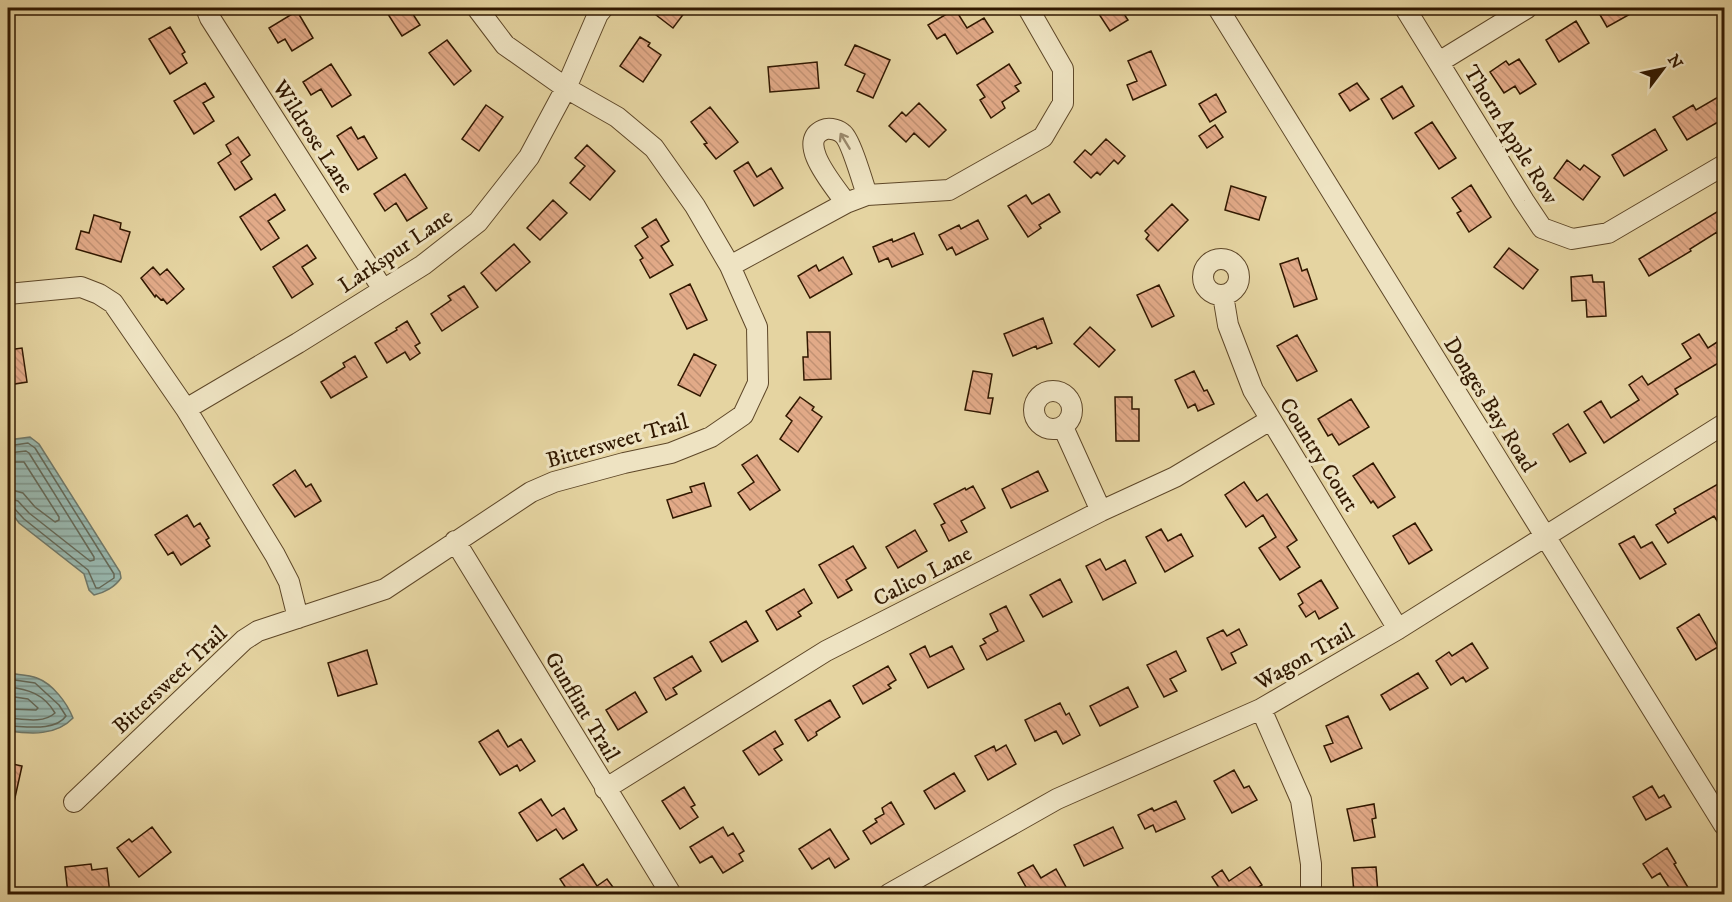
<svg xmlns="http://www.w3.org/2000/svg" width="1732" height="902" viewBox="0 0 1732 902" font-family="'IM FELL DW Pica',serif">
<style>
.water{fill:url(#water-rules);stroke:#6f7768;stroke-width:1.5}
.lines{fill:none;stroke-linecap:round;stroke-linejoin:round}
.shore{stroke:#646857;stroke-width:1.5}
.building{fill:url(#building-back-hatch);stroke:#311800;stroke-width:1.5}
.minor-casing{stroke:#5e4728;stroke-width:22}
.minor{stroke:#eee3c2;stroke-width:20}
.oneway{stroke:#99886b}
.labels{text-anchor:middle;stroke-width:6;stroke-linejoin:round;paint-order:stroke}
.street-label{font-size:22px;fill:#311800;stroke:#eee3c2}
</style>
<defs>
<pattern id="water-rules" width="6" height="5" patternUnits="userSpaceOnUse" patternTransform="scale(1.5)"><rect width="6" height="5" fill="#98b7ae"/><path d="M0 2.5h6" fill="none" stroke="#7d948b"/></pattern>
<pattern id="building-back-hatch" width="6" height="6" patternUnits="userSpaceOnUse" patternTransform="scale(1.5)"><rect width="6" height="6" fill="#e2aa88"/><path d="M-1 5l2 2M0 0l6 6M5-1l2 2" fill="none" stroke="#c29274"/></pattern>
</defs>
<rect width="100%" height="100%" fill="#e5d4a1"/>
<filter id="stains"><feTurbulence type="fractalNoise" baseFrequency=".00333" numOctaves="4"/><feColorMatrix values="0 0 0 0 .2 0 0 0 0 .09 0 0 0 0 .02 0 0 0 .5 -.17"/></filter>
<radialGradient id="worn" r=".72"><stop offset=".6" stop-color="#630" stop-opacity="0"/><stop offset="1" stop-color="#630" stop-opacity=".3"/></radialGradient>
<path class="water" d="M30,437L39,444L120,572L121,578C115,587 104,593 94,595L89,590L84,574L19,523L8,508V440Z
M8,673C17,675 28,674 37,678C53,684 67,703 73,718C56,736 31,734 8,731Z"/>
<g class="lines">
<path class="shore" d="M8,446L28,443L35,448L114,574V578L99,588H96L88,570L24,519L13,507L8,505
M8,453L26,451L29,453L94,557V560L90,561L29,513L18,501L8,498
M8,462H24L59,517V520L55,522L35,507L23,493L8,489
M8,679L35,683L59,705L66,716C55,732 24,726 8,726
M8,687C28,689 44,694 55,713C43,724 23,719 8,718
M8,696L28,699L38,708L36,710L8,709"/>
</g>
<path class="building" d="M384,8H409L420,25L402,36Z
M647,8H688L673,28Z
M1095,8H1120L1128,20L1110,31Z
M1596,8H1641L1607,27Z
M955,9L967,28L984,18L993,32L957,54L945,34L937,39L928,25Z
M297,11L313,38L292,51L285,39L278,43L269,28Z
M1576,21L1589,43L1559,62L1546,40Z
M170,27L185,52L182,54L187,63L170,74L149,39Z
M640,37L650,43L648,46L661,55L643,82L620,66Z
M447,40L471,71L454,85L429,53Z
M855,45L890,60L873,98L857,91L865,74L845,65Z
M1151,51L1166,85L1133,100L1127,85L1137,81L1128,61Z
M1519,59L1536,84L1520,94L1515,86L1504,93L1490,72L1506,61L1509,65Z
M817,62L819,88L770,92L768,67Z
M331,64L351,95L332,107L321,89L311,95L303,82Z
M1009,64L1021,83L1015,86L1019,91L1002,102L1005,108L991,118L980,100L985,97L977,85Z
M205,83L214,97L203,103L214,121L194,134L174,101Z
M1357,83L1369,99L1350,111L1339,94Z
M1402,86L1414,106L1393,119L1381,99Z
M1725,93V118L1687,140L1673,117L1693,105L1696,110Z
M1216,94L1226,112L1210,122L1199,104Z
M919,103L946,130L929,147L914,133L906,142L889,126L902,112L906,116Z
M486,105L503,117L479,151L462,139Z
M710,107L738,142L716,159L704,144L707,143L691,122Z
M1432,122L1456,158L1439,169L1415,133Z
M1215,125L1223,137L1207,148L1199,136Z
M351,127L358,139L364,136L377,158L358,170L337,136Z
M1655,129L1667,150L1624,176L1612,155Z
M238,137L250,155L241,162L252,179L235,190L218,163L231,154L226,145Z
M1106,139L1125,156L1118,164L1114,160L1100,175L1097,172L1091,178L1074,162L1085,150L1091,155Z
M587,145L615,171L590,200L570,183L585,166L575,158Z
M1567,160L1580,170L1584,165L1600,177L1583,200L1554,178Z
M748,162L757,177L771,168L783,188L754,206L734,171Z
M405,174L427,208L407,221L396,203L385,211L374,194Z
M1471,185L1491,217L1469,232L1457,213L1461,211L1452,198Z
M1231,186L1266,197L1259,220L1225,210Z
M275,194L285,210L268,221L279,238L261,250L240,217Z
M1049,194L1060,212L1039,225L1041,228L1028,237L1008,206L1026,195L1032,204Z
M553,200L567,213L540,240L527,228Z
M1172,204L1188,220L1158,251L1146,239L1149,235L1145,231Z
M1725,207V243L1717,232L1690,249L1691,251L1649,276L1639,259Z
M94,215L121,223L120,229L130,232L121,262L76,249L81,231L89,233Z
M656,219L669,241L661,246L673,265L650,278L640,260L643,258L635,246L648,237L642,228Z
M978,220L988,239L956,255L952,247L947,250L939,235L959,225L961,229Z
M914,233L923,254L892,267L888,258L879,262L873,247L892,239L893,242Z
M514,244L530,262L496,291L481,273Z
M307,245L316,258L302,267L313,284L292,298L273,267Z
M1509,248L1538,270L1523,289L1494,267Z
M843,257L852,274L810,298L798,276L816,265L819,271Z
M1298,258L1302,271L1307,269L1317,299L1294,307L1280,264Z
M153,267L160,275L167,269L184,289L167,304L163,299L161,300L156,295L155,297L141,278Z
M1592,275L1593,282H1604L1606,316L1587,317L1586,300L1572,301L1571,277Z
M690,284L707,320L687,329L670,294Z
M1159,285L1174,316L1152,327L1137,295Z
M464,286L478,307L442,331L431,314L451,300L448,296Z
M1043,318L1052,343L1037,349L1036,346L1013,356L1004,334Z
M407,321L420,343L415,346L420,353L410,360L405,352L387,363L375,343L397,330L396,328Z
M1090,327L1115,350L1099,367L1074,344Z
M807,332H830L831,379L804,380L803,357H808Z
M1699,334L1708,348L1725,337V359L1675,389L1678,394L1604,443L1584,412L1601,401L1611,418L1639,400L1629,385L1642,376L1648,385L1691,358L1682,344Z
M1297,335L1317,371L1297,381L1277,346Z
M22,348L27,382L8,385V350Z
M694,354L716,365L700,396L678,385Z
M355,356L367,377L331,398L321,382L345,367L343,363Z
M973,371L992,374L988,398H993L990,414L965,410Z
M1194,371L1204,391L1207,390L1214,404L1198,411L1195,404L1188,408L1175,380Z
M800,397L814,407L812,410L822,417L798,452L780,439L792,421L786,416Z
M1115,397H1132V409H1139V441H1116Z
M1351,399L1369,427L1339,445L1332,434L1328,436L1318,419Z
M1568,424L1586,453L1570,462L1553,434Z
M757,455L780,490L750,510L738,493L754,482L742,465Z
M1373,463L1395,497L1378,508L1373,501L1371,503L1353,476Z
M295,470L306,487L311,484L321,501L295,517L273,485Z
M1038,471L1048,491L1011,508L1002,489Z
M1725,480V533L1714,516L1668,543L1656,525L1676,513L1674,509Z
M1244,482L1257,501L1267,494L1297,540L1287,547L1300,567L1280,580L1259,548L1276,537L1263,515L1246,527L1225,495Z
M704,483L711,506L673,518L667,500L692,492L690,487Z
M973,486L985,508L961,521L967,532L949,541L941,525L945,523L934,504L965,488L966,490Z
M187,515L194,527L200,523L209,538L206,540L210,546L181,565L173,552L168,555L155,535Z
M1415,523L1432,550L1409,564L1393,536Z
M1161,529L1168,541L1181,534L1193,556L1165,572L1146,537Z
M915,530L927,551L898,568L886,547Z
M1634,536L1641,548L1652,542L1666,564L1640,579L1619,544Z
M853,546L866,568L846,580L852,590L838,598L819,565Z
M1100,559L1106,570L1125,560L1136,583L1103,600L1086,566Z
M1060,579L1072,602L1043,617L1030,595Z
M1321,580L1338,608L1319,619L1315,611L1306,617L1299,606L1303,603L1298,594Z
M804,589L812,603L798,612L801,616L777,630L766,611Z
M1006,606L1024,641L987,660L980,646L986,643L983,639L998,631L990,614Z
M1699,614L1718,647L1696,660L1677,628Z
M746,621L758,641L722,662L710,642Z
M1239,629L1247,645L1231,653L1236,663L1222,670L1207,638L1223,630L1227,636Z
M1472,643L1488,668L1466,682L1463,677L1451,685L1436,661L1449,652L1452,656Z
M925,646L930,657L952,646L964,669L928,688L910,654Z
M367,650L377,684L338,696L328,663Z
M1176,651L1186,671L1170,679L1177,691L1164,697L1147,665Z
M692,656L701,671L673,688L677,694L666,700L654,678Z
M888,666L896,680L888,685L891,688L863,704L853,686Z
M1418,673L1428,688L1390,710L1381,695Z
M1128,687L1138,707L1100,726L1090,706Z
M635,692L647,712L618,730L606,710Z
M830,700L840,717L816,732L817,735L808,741L795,720Z
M1060,703L1066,715L1069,713L1080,735L1063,744L1056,731L1035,741L1025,720Z
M1348,716L1362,748L1331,762L1324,746L1333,743L1326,726Z
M498,730L508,747L521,739L535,761L520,771L517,765L500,775L479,742Z
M775,731L783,744L774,749L782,760L759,775L743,751Z
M1006,745L1016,764L988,780L975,756L994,746L996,751Z
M8,763L22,766L12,811L8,810Z
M1234,770L1244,788L1249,786L1257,800L1232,813L1214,781Z
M954,773L965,791L935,809L924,791Z
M1652,786L1659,798L1664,795L1671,807L1646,820L1633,797Z
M684,787L695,805L691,807L698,817L680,829L662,801Z
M541,799L552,816L564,808L577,830L563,839L556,829L537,841L519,813Z
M1176,801L1185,819L1156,832L1153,825L1145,829L1138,815L1152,808L1154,811Z
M891,802L904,824L871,844L863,831L877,822L875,819L884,814L882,808Z
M1374,804L1376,818L1372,819L1375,837L1354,841L1347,809Z
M152,827L171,852L139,877L117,848L129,839L132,842Z
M723,827L728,836L733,833L744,851L739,854L743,861L723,873L712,856L700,863L690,847Z
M1113,827L1123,848L1084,866L1074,845Z
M830,829L849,859L835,868L829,858L812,869L799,849Z
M1667,848L1676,863L1674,864L1692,894H1673L1660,873L1652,878L1643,864Z
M91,864L92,870L107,868L110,894H68L65,867Z
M583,864L597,886L607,879L618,894H570L560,879Z
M1033,865L1041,878L1056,869L1066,887L1052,894H1030L1018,873Z
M1250,867L1262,885L1247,894H1223L1212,877L1222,870L1229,881Z
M1376,867L1378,894H1354L1352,868Z"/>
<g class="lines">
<defs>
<path id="minor" d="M206,8L210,18L382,288
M1218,8L1724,825
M1405,8L1524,201L1542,228L1572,239L1608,233L1724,165
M1439,62L1527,8
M846,203C836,188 792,139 826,129C831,128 839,130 843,134C851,141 863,183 867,195
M1203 277a18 18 0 1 1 36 0a18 18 0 1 1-36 0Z
M730,266L846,203L867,195L949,190L1043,137L1063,103V69L1028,8
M8,294L81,287L99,294L113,303L186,409L275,555L289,582L298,618
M1223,295L1228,325L1253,390L1398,629
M1034 410a19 19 0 1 1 38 0a19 19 0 1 1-38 0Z
M186,409L298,343L423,265L478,222L529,157L566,88L598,14L603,8
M1063,427L1101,511
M455,541L671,894
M1261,709L1301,800L1311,864V894
M605,789L826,651L1101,511L1175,477L1270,420
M74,802L244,640L258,631L385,589L531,492L554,482L624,463L671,453L711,437L743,415L758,383L757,327L730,266L695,206L654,148L617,117L566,88L505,45L477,8
M889,894L1057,799L1261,709L1398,629L1724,424"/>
</defs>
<use href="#minor" class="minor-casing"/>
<use href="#minor" class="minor"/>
</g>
<defs><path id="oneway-shaft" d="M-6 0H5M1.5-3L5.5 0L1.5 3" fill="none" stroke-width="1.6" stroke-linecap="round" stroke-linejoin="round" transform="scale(1.5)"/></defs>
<use class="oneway" href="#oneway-shaft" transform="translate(845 141) rotate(-121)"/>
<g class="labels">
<g class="street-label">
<text transform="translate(1512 134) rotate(58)" y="8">Thorn Apple Row</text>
<text transform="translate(314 136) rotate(57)" y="8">Wildrose Lane</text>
<text transform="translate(395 250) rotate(-34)" y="8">Larkspur Lane</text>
<text transform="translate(1491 404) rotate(58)" y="8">Donges Bay Road</text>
<text transform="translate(617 440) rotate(-16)" y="8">Bittersweet Trail</text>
<text transform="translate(1320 454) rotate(58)" y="8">Country Court</text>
<text transform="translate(922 575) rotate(-27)" y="8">Calico Lane</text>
<text transform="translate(1304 656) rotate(-30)" y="8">Wagon Trail</text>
<text transform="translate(169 679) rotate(-43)" y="8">Bittersweet Trail</text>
<text transform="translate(583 706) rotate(59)" y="8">Gunflint Trail</text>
</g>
</g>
<rect width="1732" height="902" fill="none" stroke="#e5d4a1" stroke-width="30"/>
<rect x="9" y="9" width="1714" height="884" fill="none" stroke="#311800" stroke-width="3"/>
<rect x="15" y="15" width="1702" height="872" fill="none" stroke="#311800" stroke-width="1.5"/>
<g transform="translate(1663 69) rotate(58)" stroke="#eee3c2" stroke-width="4.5" paint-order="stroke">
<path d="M0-4.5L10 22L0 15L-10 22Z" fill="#311800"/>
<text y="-9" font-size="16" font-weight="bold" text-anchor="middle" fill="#311800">N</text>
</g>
<rect width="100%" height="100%" filter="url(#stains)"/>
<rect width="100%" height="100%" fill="url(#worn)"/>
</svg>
